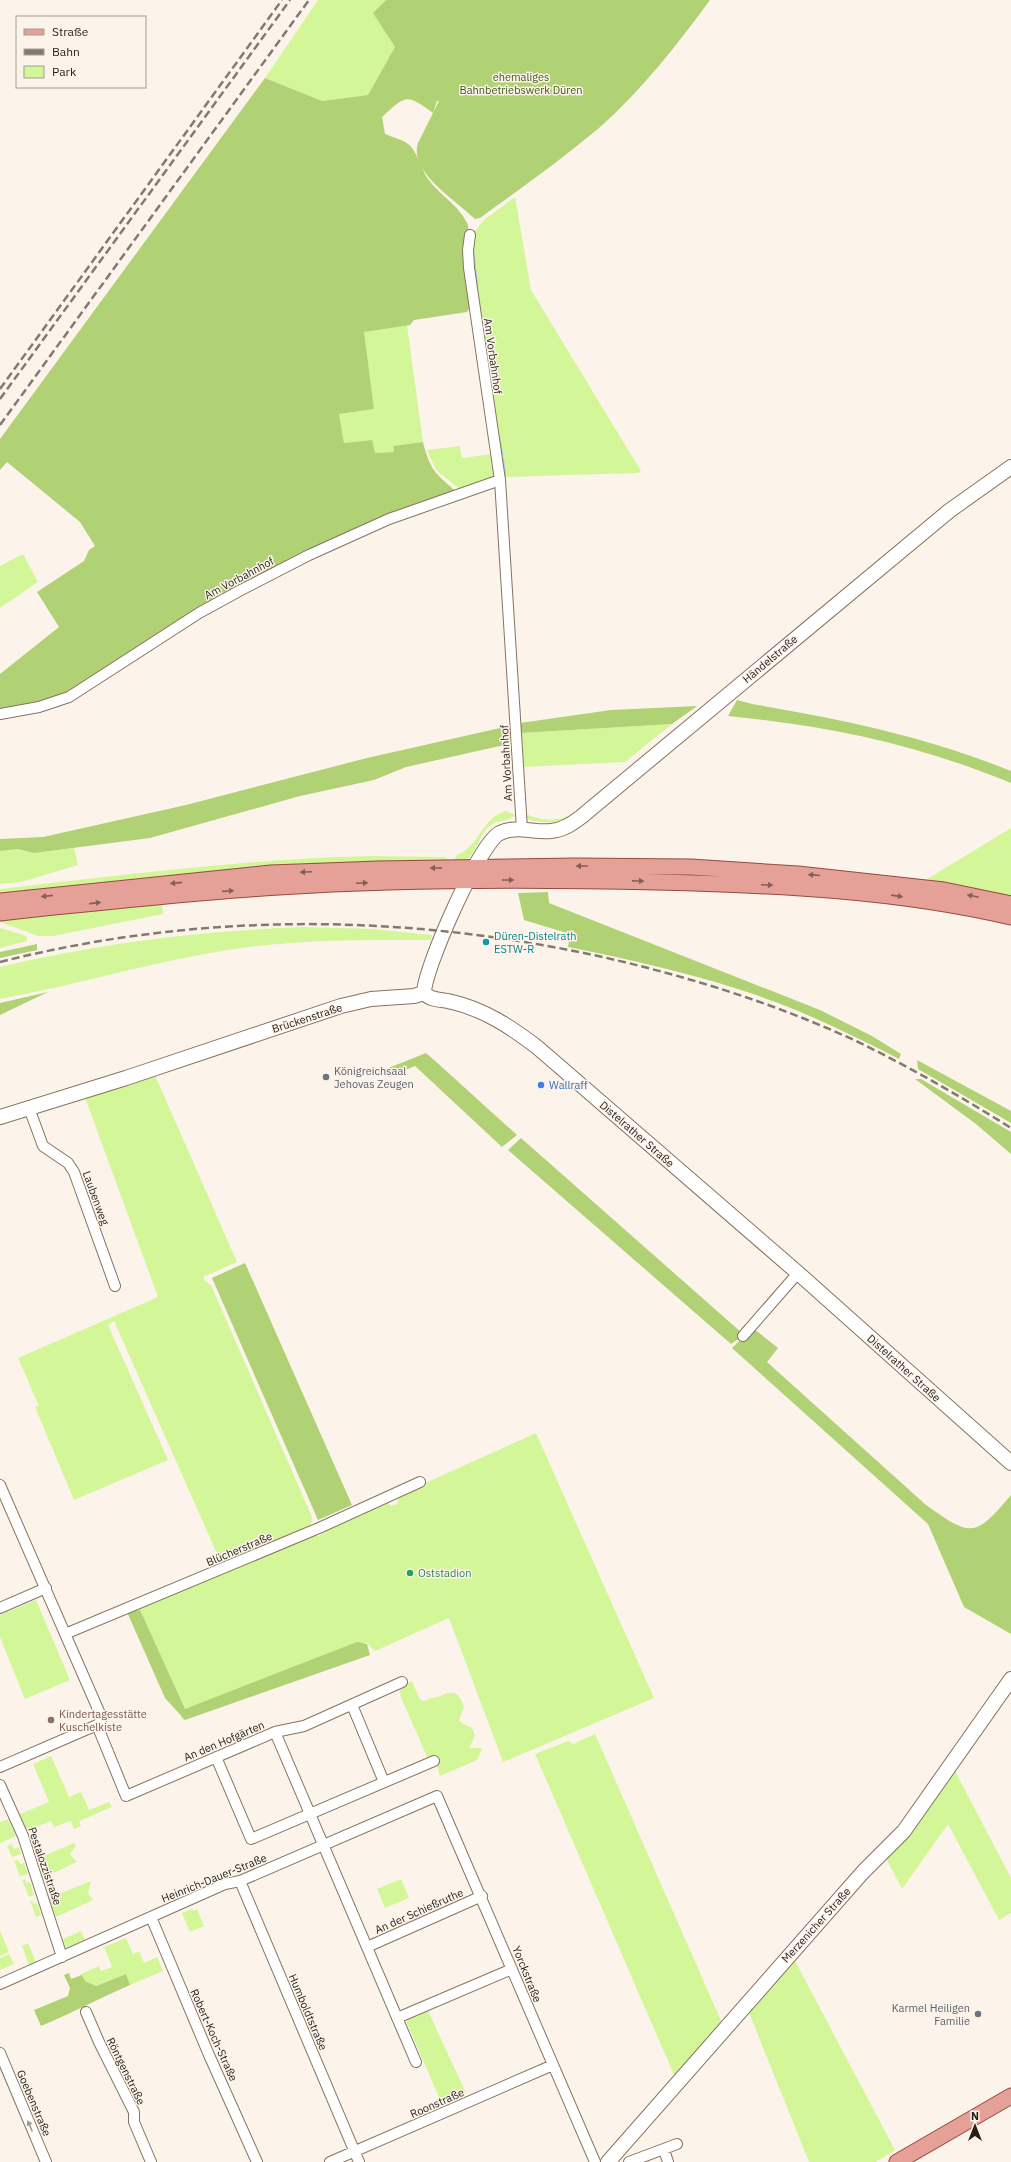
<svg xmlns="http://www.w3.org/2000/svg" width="1011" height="2162" viewBox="0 0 1011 2162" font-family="'IBM Plex Sans',sans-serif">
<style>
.green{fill:#d3f699}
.forest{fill:#b0d174}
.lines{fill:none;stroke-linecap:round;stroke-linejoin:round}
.stream{stroke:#a7cbf9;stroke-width:2.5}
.street-casing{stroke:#857361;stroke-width:12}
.secondary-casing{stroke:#857361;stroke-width:16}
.primary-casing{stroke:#97493e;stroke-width:17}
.street{stroke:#fff;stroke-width:10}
.secondary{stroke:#fff;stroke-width:14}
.primary{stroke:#e5a098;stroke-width:15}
.rail{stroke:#817a71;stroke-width:2.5;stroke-dasharray:8 4;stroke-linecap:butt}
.oneway{fill:#855f57}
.oneway2{fill:#9d9a96}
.culture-dot{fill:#0f9aa8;stroke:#fcf4eb;stroke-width:1.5}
.worship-dot{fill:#6b7280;stroke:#fcf4eb;stroke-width:1.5}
.shop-dot{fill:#3f7fe0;stroke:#fcf4eb;stroke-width:1.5}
.leisure-dot{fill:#2e9e5b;stroke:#fcf4eb;stroke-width:1.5}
.education-dot{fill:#8d6e63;stroke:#fcf4eb;stroke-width:1.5}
.labels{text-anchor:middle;stroke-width:3;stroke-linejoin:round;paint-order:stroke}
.park-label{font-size:11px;fill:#425714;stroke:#fcf4eb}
.street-label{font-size:11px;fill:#251e16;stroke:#fcf4eb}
.culture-label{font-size:11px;fill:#0d838f;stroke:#fcf4eb;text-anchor:start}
.worship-label{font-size:11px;fill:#5b616d;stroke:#fcf4eb;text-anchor:start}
.shop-label{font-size:11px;fill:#366cbe;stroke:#fcf4eb;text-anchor:start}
.leisure-label{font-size:11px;fill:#27864d;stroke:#fcf4eb;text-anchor:start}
.education-label{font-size:11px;fill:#785e54;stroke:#fcf4eb;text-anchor:start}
</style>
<rect width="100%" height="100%" fill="#fcf4eb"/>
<path class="green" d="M318,0H386L374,13L395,47L368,95L322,101L265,78Z
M515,197L531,290L641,471L638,473L505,477L473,272L471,243L475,231L484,220Z
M407,325L423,442L393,446L394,452L374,453L371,440L344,443L339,414L374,409L363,332Z
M460,446L462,458L492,454L494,475L492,478L461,490L436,470L427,450Z
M23,554L38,582L0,608V566Z
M758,661L589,805C572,816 562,824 542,822C534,821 529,821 524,815L526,814C540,821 560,822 574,813Z
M672,724L625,762L523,767L520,733Z
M506,811L515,815C509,821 500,820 492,824C480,832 478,848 469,858L454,861L457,855C479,847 482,817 506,811Z
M1011,828V898L927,879Z
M74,848L78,865L21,882L0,884V851L18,849L34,853Z
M370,856L445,857L448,860L0,895V889C123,875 246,859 370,856Z
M162,904L163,914L53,936H38L0,922V920Z
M303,927L373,929L432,935L431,940C364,940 295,939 228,950C151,962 77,985 0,999V967C99,943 200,931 303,927Z
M0,928L24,935L27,937V941L0,948Z
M154,1073L237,1262L203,1277L205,1281L211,1285L312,1517L311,1527L222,1565L114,1321L108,1325L168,1460L74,1500L35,1407L39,1406L18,1358L158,1297L84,1095Z
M536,1433L654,1698L503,1762L449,1618L375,1651L366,1642L183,1720L135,1610L315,1535L319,1536L326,1532L329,1525L386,1500L391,1506L397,1504L399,1495Z
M36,1600L70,1680L25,1699L0,1637V1615Z
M412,1681L420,1700L424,1701C429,1698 434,1698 440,1696C455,1690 458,1692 464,1707L459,1720L462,1723L472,1728L475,1736L469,1748H481L482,1750L477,1760L440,1776L436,1762L428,1759L400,1695L401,1686Z
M595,1734L722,2023L675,2077L535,1754L568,1741L573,1744Z
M51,1756L69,1797L81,1792L89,1810L109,1802L112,1807L79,1821L81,1826L74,1829L71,1821L54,1827L51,1821L27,1831L20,1814L49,1802L33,1764Z
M954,1769L1011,1878V1913L999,1920L948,1824L902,1889L886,1858Z
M8,1819L16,1836L0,1843V1822Z
M74,1843L76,1846L70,1854L77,1862L49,1875V1877L43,1880L37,1859Z
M12,1844L14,1849L19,1847L21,1854L12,1857L7,1846Z
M18,1860L20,1864L24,1863L28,1874L20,1876L14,1861Z
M25,1879L26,1883L30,1882L34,1895L29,1897L22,1880Z
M401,1879L409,1898L385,1908L377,1889Z
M91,1881L88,1893L93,1900L56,1917L49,1898Z
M30,1901H32L34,1904L37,1903L41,1915L36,1917Z
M192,1909L193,1911L197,1909L204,1926L190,1932L182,1913Z
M0,1931L9,1952L0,1956Z
M81,1931L85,1940L66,1948L63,1939Z
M126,1938L133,1954L139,1951L144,1963L157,1957L163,1971L130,1985L125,1974L96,1986L85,1981L81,1974L99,1966L101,1971L112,1967L104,1947Z
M28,1943L36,1962L29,1965L22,1946Z
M9,1954L14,1964L0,1970V1958Z
M794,1959L895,2150L876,2162H809L748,2010Z
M428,2011L466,2093L442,2104L406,2021Z"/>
<path class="forest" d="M386,0H710C677,45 641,91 599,128C561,160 520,189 480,218L475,219C458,202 408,172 418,143L439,101H437L433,113C406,93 406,95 382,117L385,134C392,137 401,139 408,144C415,148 421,167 426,176C438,195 459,204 468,225L471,306L467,312L414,320L410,325L364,332L374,409L339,414L344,443L372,440L375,453L394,452L393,446L423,442C430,471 436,474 458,493L312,551L67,696L0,712V674L59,627L37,592L84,561L89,550L95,546L80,522L7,462L0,470V439L265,78L322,101L368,95L395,47L373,13Z
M737,700L752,704C844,720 924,736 1011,771V783C916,744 829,726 728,716Z
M697,706L672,724L520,733V723L611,710Z
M513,725V743L406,767L374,780L300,796L150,838L34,853L18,849L0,851V839L43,837L186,805L367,758Z
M548,892L549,903L820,1010L872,1036L901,1054L899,1059C860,1039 820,1019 778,1003C712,978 638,961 568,947L570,934L524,920L518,893Z
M37,944V950L0,958V952Z
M48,992L0,1015V1003Z
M426,1053L433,1059L517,1135L502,1147L415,1066L389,1077L386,1069Z
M917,1060L1011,1111V1123L918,1069Z
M915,1079H921L1011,1132V1154L976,1124Z
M521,1138L742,1333L740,1338L731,1344L508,1150Z
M245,1263L352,1505L318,1520L212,1278Z
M753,1328L778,1348L767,1362L926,1505C971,1537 975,1538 1011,1495V1634L964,1607L928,1524L732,1348Z
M140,1610L185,1709L357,1642L367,1644L370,1655L185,1720L165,1698L127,1612Z
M69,1973L71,1979L82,1975L85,1981L96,1986L126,1974L130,1985C100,1998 72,2013 41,2026L34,2010L68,1996L70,1988L64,1975Z"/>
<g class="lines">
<path class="stream" d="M473,252L477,286
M485,341L486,351
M498,433L502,454
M503,460L505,476"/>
<defs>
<path id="street" d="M470,235L468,250L469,268L500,480L522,829
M0,714L39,707L69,697L199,613L241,590L309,555L389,519L500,480
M29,1108L43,1146L68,1163L74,1172L115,1286
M743,1336L798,1273
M0,1485L101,1716V1721L97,1725L0,1767
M0,1608L46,1588
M65,1634L319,1528L420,1482
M352,1705L384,1782
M97,1725L126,1796L275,1732L304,1726L402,1682
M275,1732L416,2062
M216,1757L251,1839L434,1761
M0,1785L23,1836L62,1957
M240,1881L359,2162
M151,1917L209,2055L257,2162
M367,1947L482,1896
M0,1984L225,1884L240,1881L437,1796L595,2162
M86,2012L99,2042L134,2112V2122L151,2162
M397,2018L512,1969
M0,2053L46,2162
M664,2150L668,2162
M330,2162L553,2065
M629,2162L677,2144"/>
<path id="secondary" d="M424,993C424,969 480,842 500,833C516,825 534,833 551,831C563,830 572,824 581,817L949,511L1011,467
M424,993C431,1001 442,999 452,1002C484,1009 512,1028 537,1047L798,1273L1011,1463
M0,1117L126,1078L341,1006L371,999L414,996L424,993
M608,2162L863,1872L904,1831L1011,1679"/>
<path id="primary" d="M0,901L271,873L378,869L574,866L691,867L798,874L944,890L1011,904
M0,913C93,903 186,893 279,887C405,879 531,879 657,882C776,885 895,890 1011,917
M897,2162L1011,2096"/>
</defs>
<use href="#street" class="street-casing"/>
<use href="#secondary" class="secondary-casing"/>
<use href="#primary" class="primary-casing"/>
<use href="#street" class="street"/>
<use href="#secondary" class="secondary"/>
<use href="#primary" class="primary"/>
<path class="rail" d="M0,389L282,0
M0,399L290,0
M0,425L309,0
M0,962C205,910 419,913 624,962C702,981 780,1006 854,1040C908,1066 960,1096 1011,1128"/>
</g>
<defs><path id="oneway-solid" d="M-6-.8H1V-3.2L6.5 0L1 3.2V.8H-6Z"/></defs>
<g class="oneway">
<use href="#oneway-solid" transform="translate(582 866) rotate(-180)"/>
<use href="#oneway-solid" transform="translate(436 868) rotate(179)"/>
<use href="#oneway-solid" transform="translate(306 872) rotate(178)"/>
<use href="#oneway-solid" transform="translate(814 875) rotate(-175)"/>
<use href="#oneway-solid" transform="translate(508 880)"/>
<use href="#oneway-solid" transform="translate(638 881) rotate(1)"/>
<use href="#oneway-solid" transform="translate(176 883) rotate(174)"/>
<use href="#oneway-solid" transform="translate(362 883) rotate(-2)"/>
<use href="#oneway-solid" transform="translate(767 885) rotate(3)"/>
<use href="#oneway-solid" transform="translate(228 891) rotate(-4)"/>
<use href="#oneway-solid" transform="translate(47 896) rotate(174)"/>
<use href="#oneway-solid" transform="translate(897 896) rotate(8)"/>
<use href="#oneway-solid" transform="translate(973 896) rotate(-168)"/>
<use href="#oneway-solid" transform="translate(95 903) rotate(-6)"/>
</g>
<use class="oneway2" href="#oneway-solid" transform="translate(30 2126) rotate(-113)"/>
<circle class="culture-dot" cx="486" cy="942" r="4"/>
<g class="worship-dot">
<circle cx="326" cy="1077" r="4"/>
<circle cx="978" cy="2014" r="4"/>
</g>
<circle class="shop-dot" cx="541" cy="1085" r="4"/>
<circle class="leisure-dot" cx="410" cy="1573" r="4"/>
<circle class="education-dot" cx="51" cy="1720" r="4"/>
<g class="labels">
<g class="park-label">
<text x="521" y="81">ehemaliges<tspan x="521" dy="13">Bahnbetriebswerk Düren</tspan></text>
</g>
<g class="street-label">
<text transform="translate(493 356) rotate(82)" y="4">Am Vorbahnhof</text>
<text transform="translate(239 578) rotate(-28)" y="4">Am Vorbahnhof</text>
<text transform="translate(770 659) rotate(-40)" y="4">Händelstraße</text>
<text transform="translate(506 763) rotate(-93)" y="4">Am Vorbahnhof</text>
<text transform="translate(307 1018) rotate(-18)" y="4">Brückenstraße</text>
<text transform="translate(637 1134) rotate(41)" y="4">Distelrather Straße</text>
<text transform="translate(96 1198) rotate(70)" y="4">Laubenweg</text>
<text transform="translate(904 1368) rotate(42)" y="4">Distelrather Straße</text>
<text transform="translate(239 1549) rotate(-23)" y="4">Blücherstraße</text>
<text transform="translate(224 1741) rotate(-23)" y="4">An den Hofgärten</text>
<text transform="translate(45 1866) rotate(71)" y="4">Pestalozzistraße</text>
<text transform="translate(214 1878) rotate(-22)" y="4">Heinrich-Dauer-Straße</text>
<text transform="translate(419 1911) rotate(-24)" y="4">An der Schießruthe</text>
<text transform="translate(816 1925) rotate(-48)" y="4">Merzenicher Straße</text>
<text transform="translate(527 1974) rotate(68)" y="4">Yorckstraße</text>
<text transform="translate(308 2012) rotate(67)" y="4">Humboldtstraße</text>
<text transform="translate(214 2035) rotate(66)" y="4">Robert-Koch-Straße</text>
<text transform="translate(126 2071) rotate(64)" y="4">Röntgenstraße</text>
<text transform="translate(34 2103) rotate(67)" y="4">Goebenstraße</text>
<text transform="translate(437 2103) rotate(-24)" y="4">Roonstraße</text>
</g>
<g class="culture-label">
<text x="494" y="940">Düren-Distelrath<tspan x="494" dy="13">ESTW-R</tspan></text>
</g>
<g class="worship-label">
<text x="334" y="1075">Königreichsaal<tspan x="334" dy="13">Jehovas Zeugen</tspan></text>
<text x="970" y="2012" text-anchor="end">Karmel Heiligen<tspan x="970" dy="13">Familie</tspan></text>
</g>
<g class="shop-label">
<text x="549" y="1089">Wallraff</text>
</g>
<g class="leisure-label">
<text x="418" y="1577">Oststadion</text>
</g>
<g class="education-label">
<text x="59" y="1718">Kindertagesstätte<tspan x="59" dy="13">Kuschelkiste</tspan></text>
</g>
</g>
<rect x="16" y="16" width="130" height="72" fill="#fcf4eb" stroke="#a69e96"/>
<rect x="24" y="29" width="20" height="6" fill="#e5a098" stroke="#a69e96"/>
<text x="52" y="36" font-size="12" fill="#251e16">Straße</text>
<rect x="24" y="49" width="20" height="6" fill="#817a71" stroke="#a69e96"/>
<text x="52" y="56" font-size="12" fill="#251e16">Bahn</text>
<rect x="24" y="66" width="20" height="12" fill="#d3f699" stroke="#a69e96"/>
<text x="52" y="76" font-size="12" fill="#251e16">Park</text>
<g transform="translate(975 2126)" stroke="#fcf4eb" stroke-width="3" paint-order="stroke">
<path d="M0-3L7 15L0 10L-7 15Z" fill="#251e16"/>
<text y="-6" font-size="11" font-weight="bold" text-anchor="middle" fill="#251e16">N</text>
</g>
</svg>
